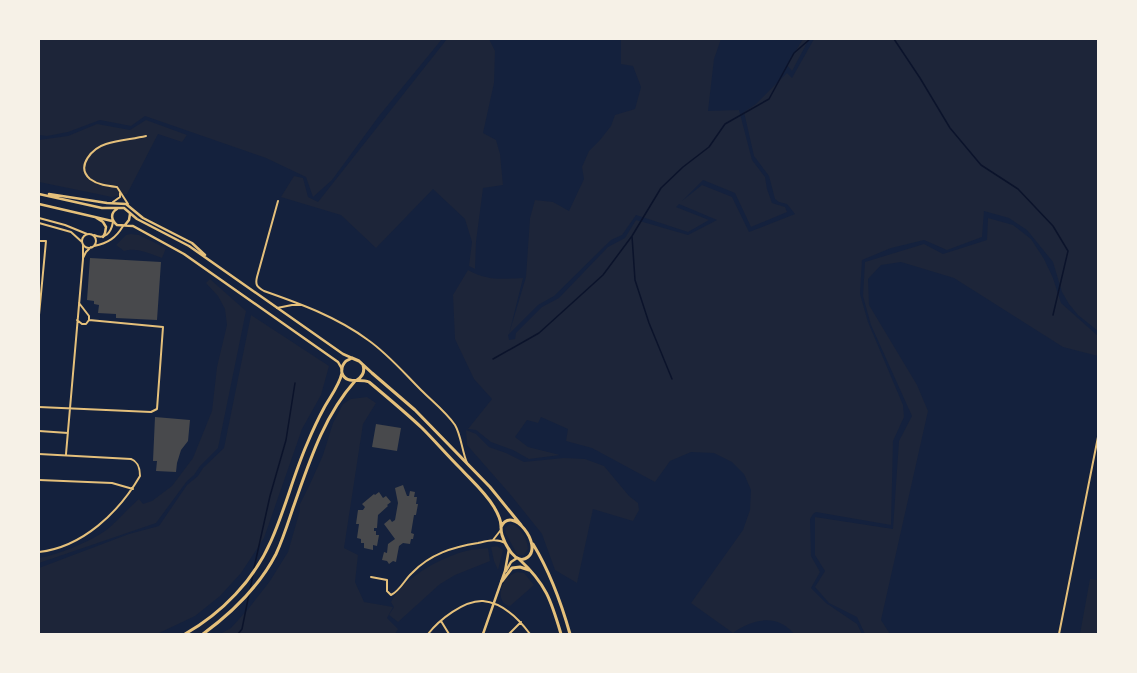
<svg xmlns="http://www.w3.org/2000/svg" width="1137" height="673" viewBox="0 0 1137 673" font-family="Montserrat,sans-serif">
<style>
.green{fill:#1d2539;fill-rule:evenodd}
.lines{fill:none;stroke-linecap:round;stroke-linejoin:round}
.stream{stroke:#0b132b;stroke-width:1.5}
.building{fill:#48494c}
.minor{stroke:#e5c07b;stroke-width:2}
.tertiary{stroke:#e5c07b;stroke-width:2.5}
.secondary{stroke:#e5c07b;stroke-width:3}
</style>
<rect width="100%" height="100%" fill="#14213d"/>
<path class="green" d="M39,39H442L379,116L332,180L313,197L306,177L266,158L145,116L131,126L100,120L68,132L47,136L39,135Z
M447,39H489L495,51L494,83L483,133L496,140L500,154L503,185L483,188L476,242L475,269L469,266L472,242L465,219L433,189L376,248L341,215L281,197L294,176L303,178L308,197L318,202Z
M621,39H721L714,59L708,111L739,110L752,160L765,177L767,189L772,203L785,207L787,212L751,227L735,193L703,180L682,201L702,185L732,197L749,232L795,214L787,204L779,202L775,199L769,176L754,156L744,112L756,104L787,73L792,78L814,39H1098V331L1078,315L1069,304L1062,292L1053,262L1027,230L1009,218L984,211L982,237L947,250L924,240L891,248L862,260L860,294L868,322L903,405L904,417L893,441L891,525L816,512L813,514L810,519L811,556L820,572L811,588L826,603L857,624L862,634H794C777,613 752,619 733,633L691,603L743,530L750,510L751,490L744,474L732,462L714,453L691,452L670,461L655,482L592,448L566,441L568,429L541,417L538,423L527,420L515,437L528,447L560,455L529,459L513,450L491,442L476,430L468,429L492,399L474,379L455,339L453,295L468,270C488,281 501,279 523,278L509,334L526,277L530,218L535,200L553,202L569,211L584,179L582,167L589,151L600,140L611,126L615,115L635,109L641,87L633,66L621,64ZM679,204L717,220L688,235L636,220L625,238L608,247L559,298L542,307L516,333L515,339L509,340L508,335L538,305L554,296L611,240L622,235L636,215L688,232L709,220L676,207Z
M803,39H809L792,71L787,65Z
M146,120L187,135L182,142L158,134L127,194L112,197L39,182V140L68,136L97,124L130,130Z
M988,218L1013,225L1031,239L1044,259L1053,278L1061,303L1098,336V356L1063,347L954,278L901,262L881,265L868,279L869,305L917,385L928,411L881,620L890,634H865L857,617L829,603L815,587L825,571L815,555V517L893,529L899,441L912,416L871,325L863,296L865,262L924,244L943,254L987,240Z
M131,234L139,235L166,248L162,258C150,254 137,247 124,251L116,245L126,235Z
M210,279L246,311L218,448L200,466L194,475L187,481L156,523L39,563V558C58,555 89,542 105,531C116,523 128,508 139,499L143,504L152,501L172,486L193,458L212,411L217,367L227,325L225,309L218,296L206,283Z
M251,315L329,366L321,395L302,429L264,538L241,573L220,596L195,616L157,634H39V568L129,534L159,526L187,485L198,476L203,468L224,448Z
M367,397L376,403L363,424L344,548L358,555L355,582L364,602L393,607L387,618L398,629L395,634H220L231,628L249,608L270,581L288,552L300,510V504L310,484L323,455L333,423L343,404L351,399Z
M466,430L476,434L489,447L506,453L524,462L564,458L585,459L604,466L629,496L638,503L639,510L633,521L593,509L577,583L555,570L542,534L510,494L467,445Z
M510,524C519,524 528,540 528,549L524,555H520L517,554L506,534L505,528Z
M497,546L503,550L498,570L494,561L491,547Z
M488,548L490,561L455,575L440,584L398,622L389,615L394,607L391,602C403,578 441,557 466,551C473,549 481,549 488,548Z
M517,572L524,573L534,585L510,606C496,603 500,585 508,577C511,575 514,573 517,572Z
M1090,579L1098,580V632L1093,634H1080Z"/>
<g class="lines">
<path class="stream" d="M894,39L920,78L950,128L981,165L1018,189L1053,226L1068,251L1053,315
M632,236L635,280L649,323L672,379
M493,359L539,333L603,275L632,236L661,188L683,167L709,147L725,124L769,99L794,53L810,39
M254,568L270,496L286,440L295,383
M250,590L253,574
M238,634L242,629L249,594"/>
</g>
<path class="building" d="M90,258L161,262L157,320L116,318V314L98,313L99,305L94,304V301L87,300Z
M155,417L190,420L188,441L181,450L177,463L176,472L156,471L157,461H153Z
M376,424L401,428L397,451L372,447Z
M403,485L407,496H409L410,491L415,492L414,497H417L416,504H418L416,515H414L411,533L414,534L413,539H411L410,544L403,543L399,546L396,562L393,561L389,564L387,561L382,560L384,552L387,553L388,544L395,539L384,524L390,519L392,522L395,520L398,503L395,488Z
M379,492L383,498L386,496L391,502L387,505L388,506L378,515L377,528H374V531H376V535H379L377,546L373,545V550L364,548V543H361V539L357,538L359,524H356L358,510H363L365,507L362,504L374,494L375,495Z"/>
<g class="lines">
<path class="minor" d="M278,201L257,277C255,285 257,287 264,291C301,304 337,317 368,340C388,354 404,373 421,390C432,401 446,412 455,425C461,435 462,451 467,463
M113,202L120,197V193
M128,204L117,187C108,186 98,185 90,179C75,166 93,148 106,144C119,140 133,139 146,136
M39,218L65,225L87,234
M39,223L71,232L82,242
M82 241a7 7 0 1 1 14 0a7 7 0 1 1-14 0Z
M94,235C105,240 111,233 113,222
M39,241H46L39,315
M94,246C108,243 116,238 123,226
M83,258L86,252L91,247
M277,308L292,305H301
M77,320L82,324H86L89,320V316L79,303
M39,407L151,412L157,409L163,327L89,320
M39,431L68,433
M39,454L131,459C139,462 140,469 140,476C119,512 83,547 39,552
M66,454L83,259V245
M39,480L112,483L133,489
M493,540L500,531
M371,577L387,580V591L391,595C400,591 405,579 412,573C430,554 453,547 478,543C487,541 497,538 505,543
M441,621L449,634
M428,634C439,620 464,600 483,601C503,603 519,619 530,634
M509,634L521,622
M1059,634L1098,437"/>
<path class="tertiary" d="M39,194L102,208H124L137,219L189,246L343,354L352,358
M49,194L107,203L126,204L143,218L192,243L205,255
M39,204L112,221
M117,209C110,213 111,220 117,225L133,226L184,254L338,362L342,369
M95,217L103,222L106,227L105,233L103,237
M125,225L129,220L130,214
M506,571L511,562L517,558
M483,634L505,571L509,549"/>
<path class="secondary" d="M357,380C363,376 365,371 363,365
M501,527C512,504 543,545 528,557C516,567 505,544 502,535C501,532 501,530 501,526C501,520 497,512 494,507C485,492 471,480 460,468C447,455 435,441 422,428C405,412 387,397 369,382C360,378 346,385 342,373C341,368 343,364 346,361L352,358L359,361L372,373L415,410L490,487L521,525
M533,544C550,572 561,602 570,634
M519,559C546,584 551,600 561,634
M502,581L512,568L520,567L529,570
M185,634C222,613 254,580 271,541C285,510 293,476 307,444C312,432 318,419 324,408C330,397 339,386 342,373
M203,634C233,612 259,587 276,554C283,539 288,523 293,508C309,463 323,417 355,381"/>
</g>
<rect width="1137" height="673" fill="none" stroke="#f6f1e7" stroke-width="80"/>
</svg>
